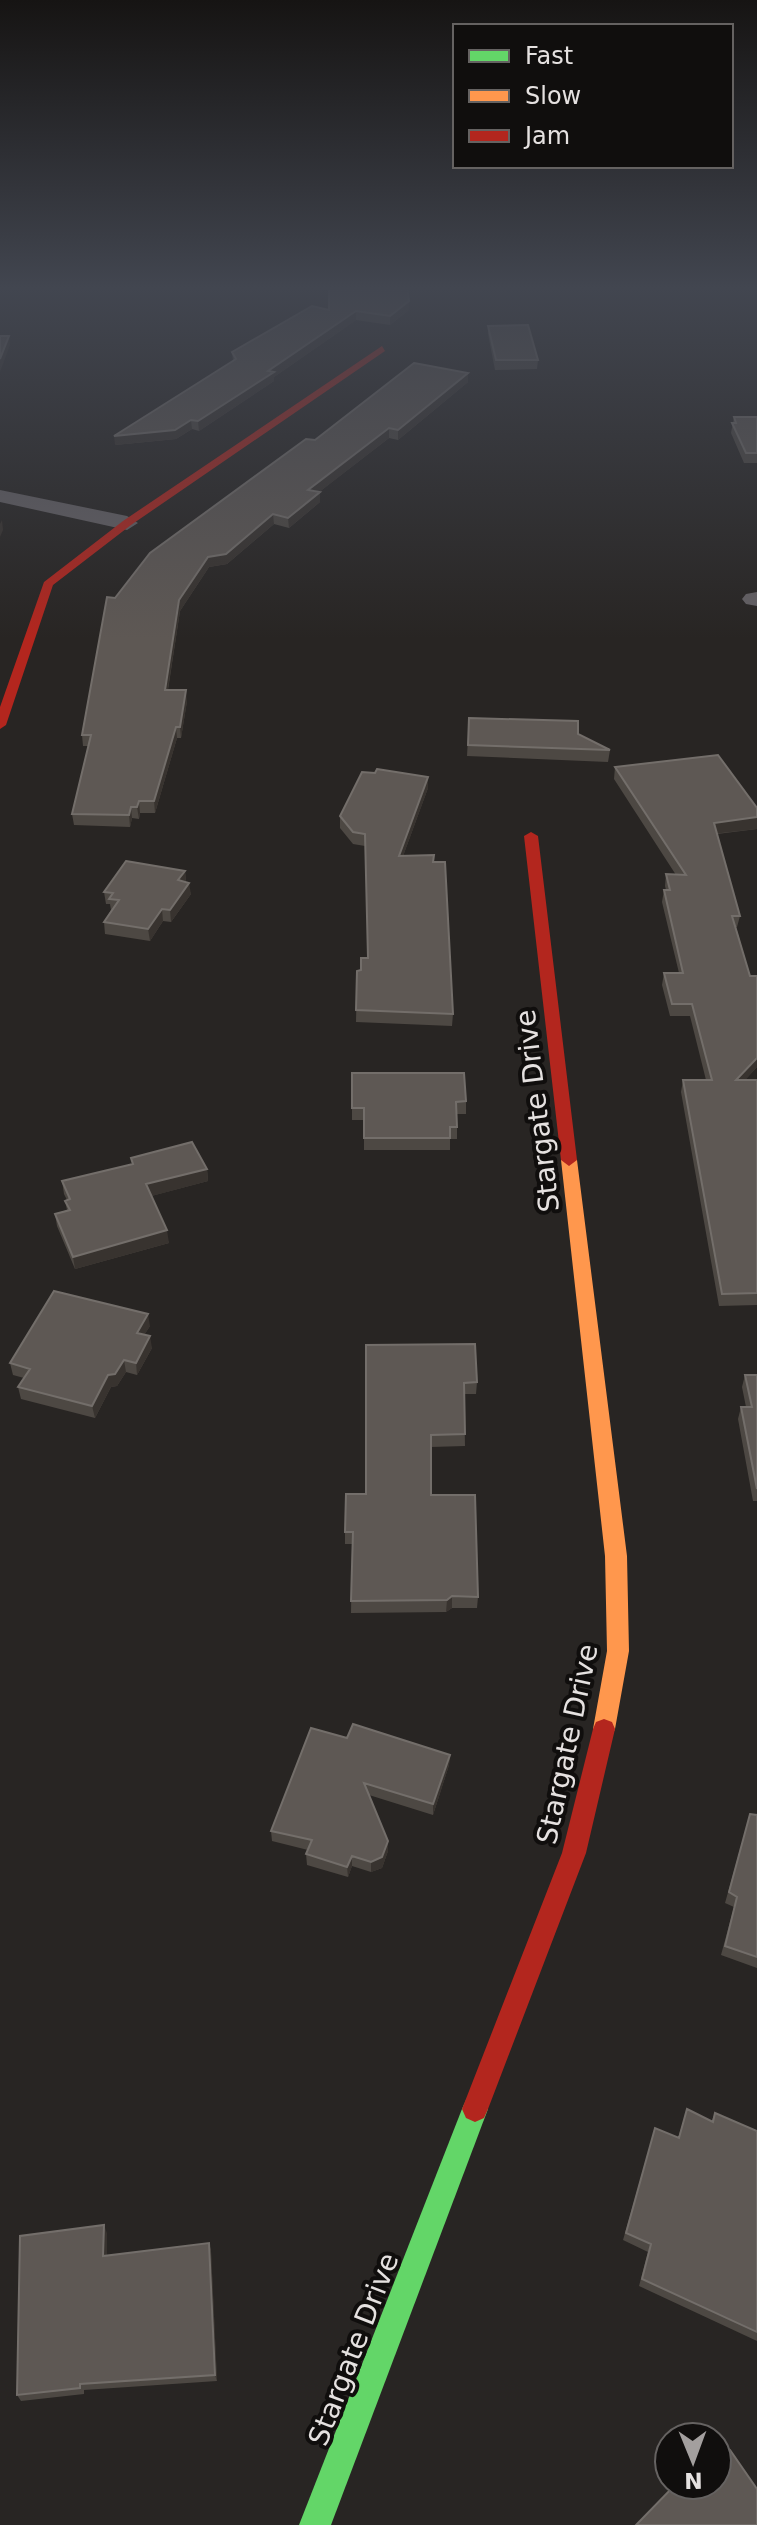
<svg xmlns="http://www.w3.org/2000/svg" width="757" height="2525" viewBox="0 0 757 2525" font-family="'DejaVu Sans',sans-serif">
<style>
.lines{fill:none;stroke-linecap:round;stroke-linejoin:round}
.street{fill:#656164;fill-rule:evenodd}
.fast{fill:#63d668;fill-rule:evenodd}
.slow{fill:#ff974d;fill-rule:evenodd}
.jam{fill:#b3261e;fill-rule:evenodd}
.wall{fill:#4d4843}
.shaded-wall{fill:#38332f}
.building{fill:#5e5854;stroke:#736e6a;stroke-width:2}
.labels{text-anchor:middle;stroke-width:8;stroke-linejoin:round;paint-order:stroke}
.near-street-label{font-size:28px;fill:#e5e1e0;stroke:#100e0d}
</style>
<rect width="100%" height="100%" fill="#282523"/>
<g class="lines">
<path class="street" d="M0,490L127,516L138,523L127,530L0,502Z
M757,592V606L746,604L742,599L746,594Z"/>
<path class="fast" d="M475,2096L484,2100L488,2109L331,2525H299L462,2109L466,2100Z"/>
<path class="slow" d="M569,1154L577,1160L627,1556L629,1651L615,1729L612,1736L604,1739L596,1736L593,1729L607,1651L605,1556L561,1160Z"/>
<path class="jam" d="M382,346L385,351L131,525L53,585L6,725L0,729V707L44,582L123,521Z
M531,832L538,836L577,1160L569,1166L561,1160L524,836Z
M604,1719L612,1722L615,1729L586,1853L488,2109L484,2118L475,2122L466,2118L462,2109L562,1853L593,1729L596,1722Z"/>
</g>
<path class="wall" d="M329,310H409L390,325L356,320L274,377V381L199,431L192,429L176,439L115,445L233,361L232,352Z
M488,326L538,360L537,369L495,370L488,334Z
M468,373V382L398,440L389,438L319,492L320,502L289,528L274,524L227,564L209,567L180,611L168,690L187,701L181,738H177L155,813H140L139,819L132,818L130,827L74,825L72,814L88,746H83L82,735L115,598L315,440Z
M734,417H757V463H744L731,433Z
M469,718L578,734L610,750L608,762L467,756Z
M615,767L757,808V829L717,834L740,916L737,927H736L750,976H757V1067L745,1080H757V1305L719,1306L681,1092L683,1080H706L690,1016H670L662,985L664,973H679L662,902L664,890H666L665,886L666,874L676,875L614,779Z
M428,788L403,856L433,862L453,1014L452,1026L356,1022L357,971L361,970L368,958L365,846L353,844L340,828V816Z
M185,871L186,882L191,894L171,922L163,921L150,941L105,934L104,922L111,910L110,904H106L104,892Z
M466,1101V1114H457V1139H450V1150H364V1120H352V1108Z
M131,1158L207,1169L208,1181L151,1196L169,1243L75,1269L57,1226L55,1214L67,1210L65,1201L67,1200L64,1194L62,1181L132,1164Z
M150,1326L144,1335L152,1348L137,1375L126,1372L117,1386L111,1387L95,1418L21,1399L18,1387L24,1378L13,1375L10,1363Z
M366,1345L477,1382L476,1394H464L465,1446L431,1447V1495L478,1597L477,1608H452L446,1612L351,1613L352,1544H345V1532L366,1494Z
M745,1375H757V1501H753L738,1419L741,1407H746L742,1387Z
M347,1738L450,1755L449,1765L433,1815L369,1795L388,1851L382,1868L371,1872L352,1866L348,1877L307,1865L306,1854L308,1850L272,1841L271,1831Z
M757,1813V1968L721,1955L734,1907L725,1903L750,1814L756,1815Z
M687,2109L711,2122L715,2113L757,2131V2341L639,2286L648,2252L623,2240L655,2128L678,2138Z
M107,2233V2256L209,2243L211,2251L217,2381L84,2390V2394L21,2401L17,2395Z"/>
<path class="shaded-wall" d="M409,301V310L390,325V316Z
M356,311V320L274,377V381L199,431L198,421L268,371Z
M9,336L10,345L0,372V359Z
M468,373V382L398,440V430Z
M191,420L192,429L176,439L115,445L114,436Z
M389,428V438L309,500L308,490Z
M320,492V502L289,528L288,518Z
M273,514L274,524L227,564L209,567L180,611L166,701L165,690L179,600L208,557Z
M2,520L3,530L0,537V524Z
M186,690L187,701L181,738L180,727Z
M176,727L177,738L155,813L154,801Z
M428,777V788L399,867V856Z
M139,801L140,813L139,819L137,807Z
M131,807L132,818L130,827L129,815Z
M757,817V829L712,834L714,823Z
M185,871L186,883L178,880Z
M189,883L191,894L171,922L170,910Z
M162,909L163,921L150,941L148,929Z
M757,1058V1067L734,1092L736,1080Z
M207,1169L208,1181L148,1197L146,1184Z
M167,1230L169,1243L75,1269L73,1257Z
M148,1314L150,1326L138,1345L137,1333Z
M150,1336L152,1348L137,1375L136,1363Z
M124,1360L126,1372L117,1386L111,1387L95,1418L92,1406L108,1375Z
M452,1596V1608L446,1612L447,1600Z
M450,1755L449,1765L433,1815V1804Z
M388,1841V1851L382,1868L371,1872V1862Z
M352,1856V1866L348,1877L347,1867Z
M104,2225L107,2233V2264L103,2256Z
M209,2243L211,2251L217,2381L215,2375Z"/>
<path class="building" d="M329,285H407L409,301L390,316L356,311L268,371L274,372L198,421L191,420L175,430L114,436L236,359L232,352L312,306L329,310Z
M528,325L538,360H496L488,326Z
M0,336H9L0,359Z
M414,363L468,373L398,430L389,428L308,490L320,492L288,518L273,514L226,554L208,557L179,600L165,690H186L180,727H176L154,801H139L137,807H131L129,815L72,814L91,735H82L107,597L115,598L150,553L306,439L315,440Z
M734,417H757V453H746L732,423H736Z
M469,718L578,721V734L610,750L468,745Z
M718,755L757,808V817L714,823L740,916H732L750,976H757V1058L736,1080H757V1293L722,1294L683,1080H712L692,1004H672L664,973H683L664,890H670L666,874L686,875L615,767Z
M377,769L428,777L399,856L434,855L433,862H445L453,1014L356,1010L357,971L361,970V958H368L365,834L353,832L340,816L362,772L375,773Z
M126,861L185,871L178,880L189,883L170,910L162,909L148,929L104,922L119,900L109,899L113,893L104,892Z
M352,1073H464L466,1101L456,1102L457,1127H450V1138H364V1108H352Z
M192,1142L207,1169L146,1184L167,1230L73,1257L55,1214L70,1210L65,1201L70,1199L62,1181L133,1164L131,1158Z
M54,1291L148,1314L137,1333L150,1336L136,1363L124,1360L115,1374L108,1375L92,1406L18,1387L30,1369L10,1363Z
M475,1344L477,1382L464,1383L465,1434L431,1435V1495H475L478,1597L452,1596L447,1600L351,1601L353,1532H345L346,1494H366V1345Z
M745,1375H757V1489L741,1407H752Z
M353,1724L450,1755L433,1804L364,1783L388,1841L382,1857L371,1862L352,1856L347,1867L306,1854L312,1840L271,1831L311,1728L347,1738Z
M750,1814L757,1815V1957L725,1946L737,1897L729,1892Z
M687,2109L713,2122L715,2113L757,2131V2332L642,2279L651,2244L626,2233L655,2128L679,2138Z
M104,2225L103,2256L209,2243L215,2375L80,2384V2388L17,2395L20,2236Z
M697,2427L712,2437H683Z
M717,2441L730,2450L757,2489V2525H636L675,2485H717Z"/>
<linearGradient id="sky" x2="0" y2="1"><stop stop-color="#161413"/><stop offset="0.45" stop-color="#424650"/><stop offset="1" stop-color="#424650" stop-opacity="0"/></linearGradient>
<rect width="757" height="639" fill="url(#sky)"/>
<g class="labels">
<g class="near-street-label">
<text transform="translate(537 1111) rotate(-97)" y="10">Stargate Drive</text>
<text transform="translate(567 1744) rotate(-78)" y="10">Stargate Drive</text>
<text transform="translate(353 2349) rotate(-69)" y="10">Stargate Drive</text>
</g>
</g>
<rect x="453" y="24" width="280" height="144" fill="#100e0d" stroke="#656261" stroke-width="2"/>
<rect x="469" y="50" width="40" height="12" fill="#63d668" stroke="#656261" stroke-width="2"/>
<text x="525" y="64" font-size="24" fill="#e5e1e0">Fast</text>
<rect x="469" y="90" width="40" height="12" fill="#ff974d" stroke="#656261" stroke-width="2"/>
<text x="525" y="104" font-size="24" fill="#e5e1e0">Slow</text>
<rect x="469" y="130" width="40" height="12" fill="#b3261e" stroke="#656261" stroke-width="2"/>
<text x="525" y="144" font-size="24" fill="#e5e1e0">Jam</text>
<g transform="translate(693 2461) rotate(179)"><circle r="38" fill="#100e0d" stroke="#656261" stroke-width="2"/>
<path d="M0-6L14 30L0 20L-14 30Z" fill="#a39f9e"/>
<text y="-12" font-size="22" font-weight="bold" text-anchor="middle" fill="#e5e1e0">N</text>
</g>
</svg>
